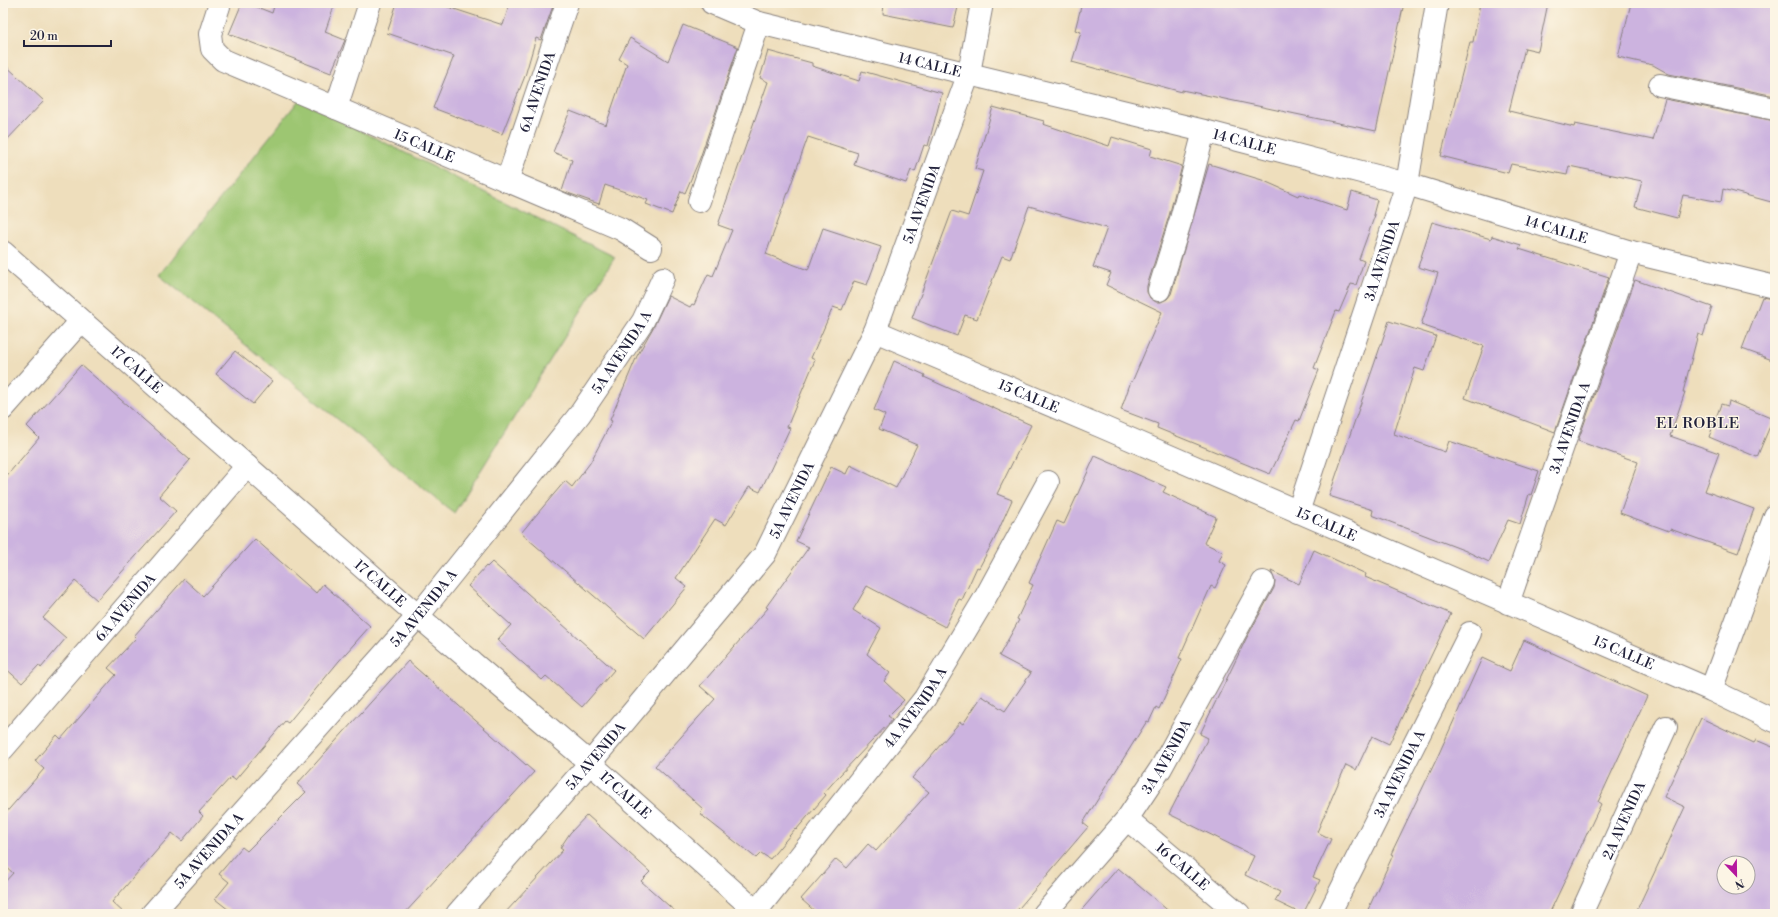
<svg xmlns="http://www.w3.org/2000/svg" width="1778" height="917" viewBox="0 0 1778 917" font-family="'Libre Bodoni',serif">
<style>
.green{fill:#9dc672;stroke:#607456}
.building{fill:#ccb3df;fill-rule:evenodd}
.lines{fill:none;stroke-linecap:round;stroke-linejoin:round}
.minor-casing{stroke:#88807c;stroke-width:24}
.minor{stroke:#fff;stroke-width:22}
.labels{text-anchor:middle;stroke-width:3;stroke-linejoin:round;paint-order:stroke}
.street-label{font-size:14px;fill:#22223b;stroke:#fcf5e5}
.neighbourhood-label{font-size:15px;letter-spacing:1px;fill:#22223b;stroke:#fcf5e5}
</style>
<rect width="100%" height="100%" fill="#fcf5e5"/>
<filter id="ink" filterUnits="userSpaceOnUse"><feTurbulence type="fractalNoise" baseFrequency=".025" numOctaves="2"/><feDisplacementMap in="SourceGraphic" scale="8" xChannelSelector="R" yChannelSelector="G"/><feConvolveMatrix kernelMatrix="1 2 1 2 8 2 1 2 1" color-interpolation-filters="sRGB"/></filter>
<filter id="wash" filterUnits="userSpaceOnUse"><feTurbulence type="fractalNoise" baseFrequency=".012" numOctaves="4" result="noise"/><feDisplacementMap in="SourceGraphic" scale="16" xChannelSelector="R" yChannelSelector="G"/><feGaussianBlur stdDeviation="0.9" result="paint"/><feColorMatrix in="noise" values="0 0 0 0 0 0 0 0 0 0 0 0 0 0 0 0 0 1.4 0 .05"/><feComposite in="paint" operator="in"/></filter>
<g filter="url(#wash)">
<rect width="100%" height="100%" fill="#eedebc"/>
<path class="green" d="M299,100L615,257L454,513L159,275Z"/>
<g id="blocks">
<path class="building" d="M242,3H247L272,13L275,3H335L325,32L345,40L331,73L229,34Z
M397,3H436L503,25L510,3H554L541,40L536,38L525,76L502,134L433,108L454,56L387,33Z
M884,3H959L953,28L883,14Z
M1082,3H1404L1376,131L1182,90V92L1072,62L1081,32L1075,30Z
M1480,3H1548L1538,51L1525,48L1509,111L1574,127L1575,124L1653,140L1665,99L1775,121V203L1723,189L1721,202L1683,195L1677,218L1635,207L1642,181L1569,166L1567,175L1511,164L1508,173L1441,156L1470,42H1473Z
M1631,3H1775V96L1669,74L1653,65L1618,57Z
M683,25L738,47L700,158L685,193L681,191L672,214L646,204L648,200L605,185L599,204L562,191L572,160L553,152L570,111L606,125L627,64L619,59L630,38L668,61Z
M768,51L812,63V66L859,81L862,71L942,93L928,146L924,145L915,172L911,170L906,183L854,165L858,153L808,137L766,254L808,270L823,228L881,247L867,285L854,281L842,310L833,307L811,358L815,360L787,427L790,428L760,492L749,487L726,525L715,519L676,578L687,587L644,639L521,533L565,481L572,487L590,463L612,421L610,420L637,356L654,326L668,296L690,307L692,304L694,305L708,274L713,276L732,230L718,225L768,82L760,78Z
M3,63L44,101L3,144Z
M993,107L1044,121L1043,124L1109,146L1112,137L1152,149L1150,156L1182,166L1169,216L1147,286V292L1150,298L1156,302H1161L1167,299L1171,294L1209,164L1262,180L1298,196L1299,194L1347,210L1352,192L1377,200L1373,215H1375L1359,259L1364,261L1356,285L1351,284L1339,312L1336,311L1314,368L1319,370L1299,421L1296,420L1270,474L1157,428L1158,424L1121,410L1131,381L1132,382L1162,312L1106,285L1111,273L1093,267L1107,228L1029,206L1010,259L1002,256L977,319L965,315L957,336L912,318L952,211L968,216L983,171L975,169Z
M1432,222L1491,239L1492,236L1521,245L1519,249L1609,277L1555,432L1465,398L1484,346L1421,325L1438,273L1418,267Z
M1635,280L1712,307L1703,336L1698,334L1683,392H1685L1670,436L1719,453L1705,491L1754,509L1738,553L1670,529L1669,531L1620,513L1638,462L1578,441Z
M1762,297L1775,299V361L1742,349Z
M1389,321L1436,336L1424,371L1415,368L1394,434L1445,452L1449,441L1539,471L1531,495L1529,494L1520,524L1508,520L1489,562L1466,551L1372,515L1373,510L1329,496Z
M235,351L272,381L253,404L216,374Z
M894,361L925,375L924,377L1031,425L997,494L1012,500L995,538L979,568L977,567L962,600L959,599L945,627L867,586L853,610L881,628L867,654L890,673L884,681L904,700L888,716L892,719L889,723L839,776L824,793L826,795L796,830L795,829L770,859L761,853L756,858L700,814L703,809L655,766L715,699L700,686L768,608L766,607L809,547L796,541L831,467L846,474L850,465L896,488L917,445L879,429L885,415L874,410Z
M81,365L190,460L159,496L176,511L97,600L75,581L43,618L66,638L41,668L39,665L22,683L3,666V480L39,438L27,426Z
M1729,401L1773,419L1757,457L1709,437L1721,404L1728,406Z
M1095,456L1166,487L1163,492L1216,517L1204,543L1223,552L1219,561L1226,565L1215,588L1211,586L1179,658L1182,659L1159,709L1156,707L1149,722L1147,721L1083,823L1088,827L1014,914H818L801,899L836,859L847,868L868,844L876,851L929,792L912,778L960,722L963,724L982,696L1005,711L1031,673L999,656L1019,620L1017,619L1033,585L1029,583L1057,521L1064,524Z
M255,539L316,593L323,584L370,626L339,661L288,723L285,721L235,780L231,777L199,812L203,816L182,841L172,833L112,902L125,914H3V884L13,873L3,864V816L44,769L35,761L57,735L61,739L116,675L108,668L136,638L134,636L184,579L203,596Z
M1314,550L1366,574L1365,577L1451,614L1389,744L1372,736L1356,770L1346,765L1317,832L1331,839L1313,877L1320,880L1303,914H1302L1275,901L1280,892L1245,875L1254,856L1169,814L1208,738L1200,734L1202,730L1246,639L1274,588L1275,581L1271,571L1299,584Z
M492,562L614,670L582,707L546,676L542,680L497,640L511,625L468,586L486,566L487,567Z
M1524,640L1647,696L1598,802L1601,804L1549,914H1366L1393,855L1391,854L1437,758L1482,658L1510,671Z
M408,661L534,772L404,914H234L215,899L229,882L219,874L242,847L247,851L306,792L297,784Z
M1701,718L1754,743L1756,740L1775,748V914H1635L1685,807L1664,797ZM1724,863H1748V887H1724Z
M587,815L650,872L641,881L678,914H504L563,850L560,848L570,833Z
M1118,868L1172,914H1078Z"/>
</g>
</g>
<g filter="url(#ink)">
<use href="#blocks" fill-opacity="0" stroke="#88807c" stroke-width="1"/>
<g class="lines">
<defs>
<g id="minor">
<path id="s1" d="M220,3L210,34L212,49L223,60L621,229L651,248"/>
<path id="s2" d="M712,3L759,23L1204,131L1407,184L1631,252L1775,287"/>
<path d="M1660,85L1775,109"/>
<path d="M336,108L370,3"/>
<path id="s3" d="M507,181L567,3"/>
<path d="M699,201L759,23"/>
<path id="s4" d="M3,252L418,616L590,763L759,914"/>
<path d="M1159,290L1181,219L1204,131"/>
<path id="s5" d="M875,331L1100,426L1711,690L1775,721"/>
<path d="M3,409L81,321"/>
<path id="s6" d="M1298,512L1407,184L1437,3"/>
<path id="s7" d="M1508,603L1631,252"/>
<path d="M1711,690L1775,516"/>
<path id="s8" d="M3,749L247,466"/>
<path id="s9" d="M1127,819L1239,914"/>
<path id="s10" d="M152,914L418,616L580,414L643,321L663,278"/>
<path id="s11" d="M457,914L590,763L765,554L875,331L969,73L982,3"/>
<path id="s12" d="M754,914L925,698L985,598L1048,482"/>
<path id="s13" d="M1044,914L1127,819L1161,768L1263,582"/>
<path id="s14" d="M1329,914L1470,633"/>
<path id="s15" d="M1581,914L1666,727"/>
</g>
</defs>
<use href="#minor" class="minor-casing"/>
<use href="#minor" class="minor"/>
</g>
</g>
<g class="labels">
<g class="street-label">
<text dy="5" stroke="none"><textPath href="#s2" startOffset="227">14 CALLE</textPath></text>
<text dy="5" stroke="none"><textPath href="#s3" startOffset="94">6A AVENIDA</textPath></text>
<text dy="5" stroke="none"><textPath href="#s2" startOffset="551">14 CALLE</textPath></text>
<text dy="5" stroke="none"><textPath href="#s1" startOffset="282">15 CALLE</textPath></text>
<text dy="5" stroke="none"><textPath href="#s11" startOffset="858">5A AVENIDA</textPath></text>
<text dy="5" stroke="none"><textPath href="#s2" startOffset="875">14 CALLE</textPath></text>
<text dy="5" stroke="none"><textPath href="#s6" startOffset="265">3A AVENIDA</textPath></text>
<text dy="5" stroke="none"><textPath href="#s10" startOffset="733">5A AVENIDA A</textPath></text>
<text dy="5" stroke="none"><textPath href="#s4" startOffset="178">17 CALLE</textPath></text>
<text dy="5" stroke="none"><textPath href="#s5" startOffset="167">15 CALLE</textPath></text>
<text dy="5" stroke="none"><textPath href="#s7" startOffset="186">3A AVENIDA A</textPath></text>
<text dy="5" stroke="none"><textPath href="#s11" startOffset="534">5A AVENIDA</textPath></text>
<text dy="5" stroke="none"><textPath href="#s5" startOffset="491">15 CALLE</textPath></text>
<text dy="5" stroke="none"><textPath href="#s4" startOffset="502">17 CALLE</textPath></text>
<text dy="5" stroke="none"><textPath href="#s8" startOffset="187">6A AVENIDA</textPath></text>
<text dy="5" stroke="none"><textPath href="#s10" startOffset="409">5A AVENIDA A</textPath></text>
<text dy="5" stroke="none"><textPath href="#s5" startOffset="815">15 CALLE</textPath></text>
<text dy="5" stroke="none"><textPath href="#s12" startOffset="262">4A AVENIDA A</textPath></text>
<text dy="5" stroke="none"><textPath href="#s11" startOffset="210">5A AVENIDA</textPath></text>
<text dy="5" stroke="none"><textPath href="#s13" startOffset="200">3A AVENIDA</textPath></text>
<text dy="5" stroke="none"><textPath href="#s14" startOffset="157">3A AVENIDA A</textPath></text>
<text dy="5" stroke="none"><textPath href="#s4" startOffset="826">17 CALLE</textPath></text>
<text dy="5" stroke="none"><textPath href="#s15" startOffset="103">2A AVENIDA</textPath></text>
<text dy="5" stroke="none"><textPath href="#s10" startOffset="85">5A AVENIDA A</textPath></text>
<text dy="5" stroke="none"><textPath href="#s9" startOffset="73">16 CALLE</textPath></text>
</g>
<g class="neighbourhood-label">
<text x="1698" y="428">EL ROBLE</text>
</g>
</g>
<rect width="1778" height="917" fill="none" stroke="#fcf5e5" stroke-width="16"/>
<g transform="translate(1736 875) rotate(158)"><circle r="19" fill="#fcf5e5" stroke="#a5a1a1"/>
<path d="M0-3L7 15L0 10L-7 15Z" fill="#b5179e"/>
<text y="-6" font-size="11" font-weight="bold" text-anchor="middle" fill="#22223b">N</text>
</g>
<path d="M24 40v6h87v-6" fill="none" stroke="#22223b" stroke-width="2"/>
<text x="30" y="40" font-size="12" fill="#22223b" stroke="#fcf5e5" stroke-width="3" paint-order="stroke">20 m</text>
</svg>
